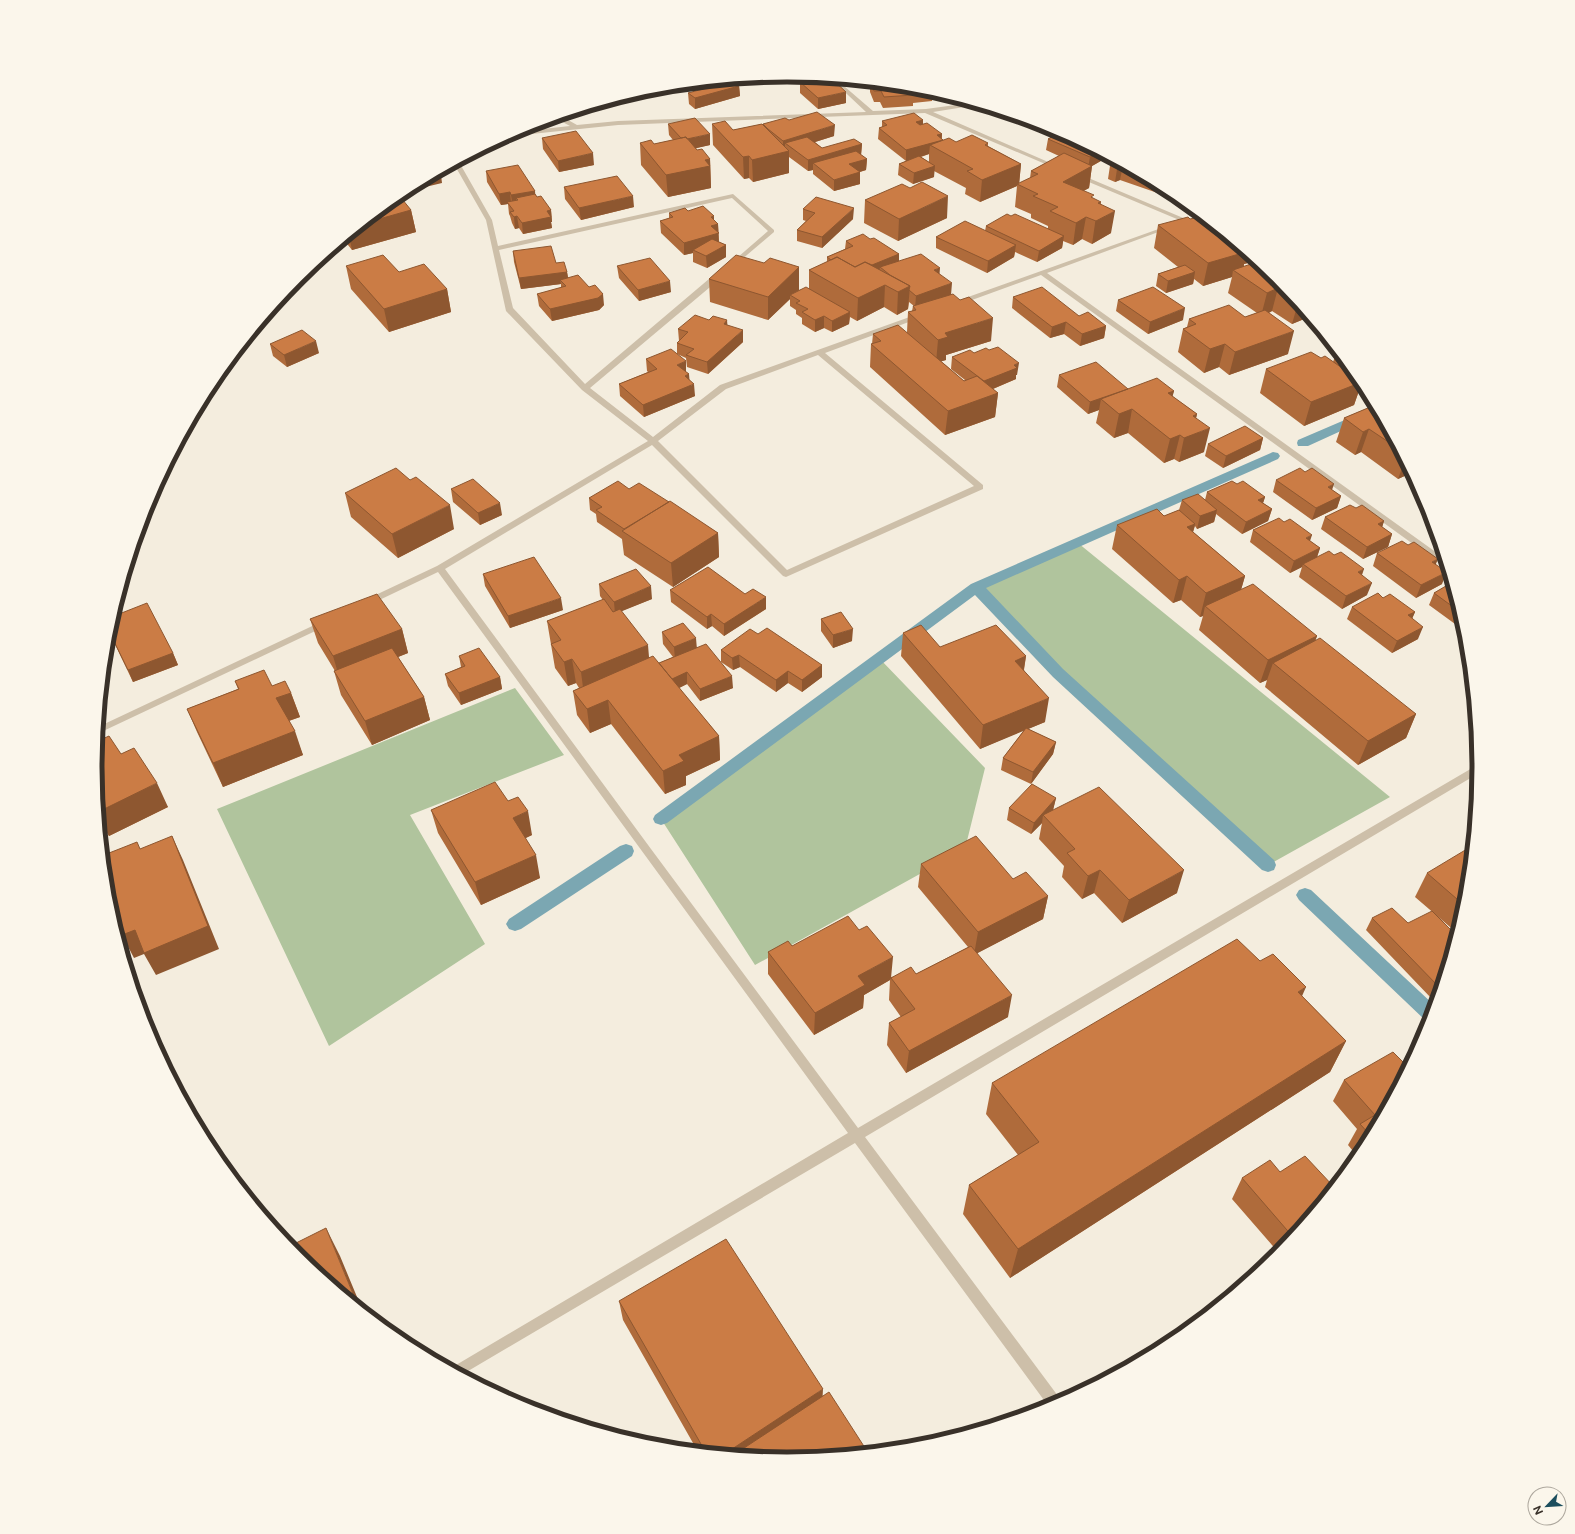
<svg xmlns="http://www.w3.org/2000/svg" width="1575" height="1534" viewBox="0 0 1575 1534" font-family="'Public Sans',sans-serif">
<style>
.green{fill:#b0c49d}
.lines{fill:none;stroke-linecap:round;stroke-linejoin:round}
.stream{fill:#7ba7b2;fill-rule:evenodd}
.minor{fill:#cdbfa9;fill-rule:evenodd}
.wall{fill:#af6b3b;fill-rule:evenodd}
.shaded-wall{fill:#8e5730}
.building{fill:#cb7c45;stroke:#8e5730}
.rim{fill:none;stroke:#393129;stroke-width:5}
</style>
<rect width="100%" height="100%" fill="#f4edde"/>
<path class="green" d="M1078,543L1390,797L1268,865L1058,673L976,587Z
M879,658L985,768L965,849L755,965L661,819Z
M515,688L564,755L410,815L485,944L329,1046L217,809Z"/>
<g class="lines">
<path class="stream" d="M1361,413L1365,414L1367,417L1365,420L1308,446H1298L1297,443L1298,440Z
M1273,452L1278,453L1280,456L1278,459L986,588L1063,669L1274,860L1276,865L1274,870L1268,872L1262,870L1053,677L975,595L667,823L661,825L655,823L653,819L655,815L971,584Z
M626,844L632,846L634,851L632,856L521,929L515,931L509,929L506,924L509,919L620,846Z
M1305,888L1311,890L1435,1006L1430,1022L1426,1021L1299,900L1296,895L1299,890Z"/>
<path class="minor" d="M831,79L837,80L873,111L926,109L970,103L977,105L933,112L1062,168L1057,169L925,113L618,125L512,136L509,135L515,132L570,126L555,118L561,116L577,125L618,121L866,112Z
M459,162L492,220L498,246L733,194L774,230V232L734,266H730V264L768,231L732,198L499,250L513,308L585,384L716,273H722V277L590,388L653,437L720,385L918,314H924L925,316L825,353L983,485V489L786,577L783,576L652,445L445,569L651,849L858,1128L1479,764V773L865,1137L1061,1400V1401L1049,1407L855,1143L463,1374L451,1368L848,1133L438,572L371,604L368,605L363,602L365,600L437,566L648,441L582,390L506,311L486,220L454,164ZM818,355L974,486L787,570L658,441L726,389Z
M1079,174L1188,220L1189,221L1184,222L1077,177L1076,176Z
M1167,226L1172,227L1047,273L1444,558L1446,566L1442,565L1041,275L961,304L954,302Z
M325,620L328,621L330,623L328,625L99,733L100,726Z"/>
</g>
<path class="wall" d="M788,75L768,82L766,80L739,85L740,96L695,109L689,104L688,93L736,83L733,80Z
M852,81L923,88L933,91L932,101L913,103V106L883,108L880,102H874L870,92V86L862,88L856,87L852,83Z
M800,82L846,103L818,109L800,93Z
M789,120L834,136L815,142L822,148L862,144L861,155L867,159L866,170L860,172V184L834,191L813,174V170L808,171L789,157V173L753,182L749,178L744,179L713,145L712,124L733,130L763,124Z
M923,120V124L942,134V139L943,140L956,142L988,143V146L1021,164L1019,184L1030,178L1031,171L1059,156L1046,150L1048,139L1061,132L1106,156V158L1092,166L1089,188L1083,191L1101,204L1111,233L1092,244L1082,239L1073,245L1063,241L1062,248L1037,262L1015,252L1014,257L987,273L936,248V237L985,231L986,226L1011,216L1048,229V226L1031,218V214L1015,207L1017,186L980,202L965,194L966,188L934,171V177L913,184L898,175L899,164L906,161L878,139L879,128L882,127V121ZM929,154V162L921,157Z
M668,124L710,145L696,148L697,150L710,159L711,188L668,197L641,165L640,143L654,144L673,140L669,135Z
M542,138L594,165L559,172L543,149Z
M1111,159L1172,192L1176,195L1172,198L1120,180L1115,182L1108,179Z
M486,171L535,191V194L537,197L551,210L552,222H551L552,228L523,234L519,228L515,229L512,223L510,216L509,214L508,204L501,205L487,182Z
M564,187L634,207L581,220L565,199Z
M393,200L394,201L411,210L416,232L352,250L344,240Z
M865,200L947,218L898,241L864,223Z
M803,209L853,219L822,248L797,241V230L806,221L803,220Z
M688,211L714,220L718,224L719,242L726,245V257L707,268L693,262V253L684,255L661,233L660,221L669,218V213Z
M1190,219L1228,238L1256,261L1244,264V267L1277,278L1309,317L1292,324L1272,311L1269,313L1288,354L1229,375L1219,367L1204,373L1178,352L1183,329L1187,327L1189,319L1245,317L1257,313L1228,293L1232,277L1203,286L1194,279L1193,284L1166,293L1156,286L1158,274L1178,267L1154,248L1158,225Z
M870,239L899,254V261L939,274L951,295L991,341L946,355V360L941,361L964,381L965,380L951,369L952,357L974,353L1017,375H1016V379L993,389L998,393L995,417L945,435L870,367L871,344H872L873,334L907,332L908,312L912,311L913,306H914L909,302L908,309L897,315L884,307L857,321L850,317L849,324L832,332L824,328L815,332L802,324V318L796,314V310L790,306V299L768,320L710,302L709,279L764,263L799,267V290L809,288V270L827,262V257L845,249L846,241Z
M513,251L556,263L567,272L568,278L604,305L599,310L552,321L539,306L537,294L561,288V284L521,289L514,262Z
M346,266L399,272L447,289L451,312L389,332L351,289Z
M617,266L671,292L639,301L619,278Z
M1013,297L1079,316L1106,326L1104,338L1080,346L1064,334L1050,338L1012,308Z
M1118,300L1183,320L1148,334L1116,311Z
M709,320H727V325L743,342L708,374L687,367L686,358L677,354V343L679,341L678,329Z
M270,344L319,353L287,367L273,356Z
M1337,351L1363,383L1362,382L1354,405L1304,426L1260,393L1266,369L1321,358L1333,362Z
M646,359L686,372L689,374V380L695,396L644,417L620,396L619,384L648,372L647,371Z
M1059,375L1128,389L1174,391L1172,396L1197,414L1196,418L1204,452L1179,462L1174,459L1164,463L1128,433L1114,438L1096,423L1099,410L1088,414L1057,387Z
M1375,405L1411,473L1398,479L1361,452L1355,455L1336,442L1344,418Z
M1263,438L1260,450L1223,468L1205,456L1208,444Z
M1276,480L1332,490L1341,496L1337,508L1312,520L1273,492Z
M1237,484L1265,497L1263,503L1272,509L1268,521L1242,534L1216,514L1214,522L1197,529L1195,526L1193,532L1245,576L1241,590L1317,636L1315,641L1416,714L1406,738L1358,765L1265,687L1267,680L1260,683L1199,630L1203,616L1200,617L1181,600L1173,603L1112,549L1117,525L1164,516L1179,510L1182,500H1205L1207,492Z
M451,489L502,515L480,525L453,502Z
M629,489L669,502L718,533L719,557L673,587L624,555L622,539L597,522L596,514L590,510L589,498Z
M345,493L454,529L398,558L351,517Z
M1356,508L1384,521L1382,527L1392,534L1388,547L1363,559L1321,529L1325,517Z
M1253,530L1310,541L1320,548L1317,557L1362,575L1367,595L1342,609L1299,577L1302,567L1290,573L1250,542Z
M1377,553L1436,564L1442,584L1416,598L1373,566Z
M483,574L563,610L510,628L485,586Z
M1451,583L1466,632L1429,605L1434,593Z
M599,584L652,599L621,611L649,658L659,663L673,657L663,644L662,632L697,647L733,688L700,701L687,684L679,688L719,736L720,760L686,776V785L665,794L611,724L590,733L577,715L573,691L579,688L576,683L568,686L555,668L547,621L603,600L600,596Z
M670,590L766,609L724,636L712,626L707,629L671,602Z
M1383,598L1415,612L1412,618L1418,639L1392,653L1347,619L1352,607Z
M114,616L173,653L178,665L133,682L109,632Z
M310,619L402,629L408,653L398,657L424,697L430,720L372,745L341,695L334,671H335L318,643Z
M821,619L852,641L833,648L821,631Z
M903,633L940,647L1026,656L1024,670L1045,722L1028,729L1056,742L1053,754L1031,784L1001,770L1003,758L1024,730L980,749L901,656Z
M758,634L822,665V677L802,692L788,683L776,692L740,667L733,670L721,662V650Z
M459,656L500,677L502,689L461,705L448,686L445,674L461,667Z
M235,681L272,686L291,693L300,717L289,721L303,755L223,787L197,732L187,709L238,689Z
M121,754L168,807L109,836L101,824L96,767Z
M1056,798L1053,810L1177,893L1122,923L1094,893L1082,899L1062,877L1064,866L1039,839L1042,823L1031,834L1007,820L1009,808Z
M508,801L532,835L525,838L540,878L481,905L438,833L431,810Z
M921,864L1013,879L1048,896L1043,919L977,953L1008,1017L906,1073L887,1045L889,1023L901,1017L889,1000L890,980L864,995L863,1008L814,1035L768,974V952L792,946L891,977L916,974L968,947L918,887Z
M1427,873L1466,902L1457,933L1415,897Z
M1372,918L1408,923L1456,935L1438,996L1432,999L1366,930Z
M1260,961L1302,996L1346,1041L1330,1072L1010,1278L963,1214L969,1185L1018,1155L986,1114L992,1083Z
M1408,1067L1363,1152L1358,1157L1348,1145L1357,1129L1333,1101L1344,1080Z
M1280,1172L1334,1187L1279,1253L1232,1199L1242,1178Z
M619,1301L823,1396L787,1459L697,1450L623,1320Z"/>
<path class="shaded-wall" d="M788,75L798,76L768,82V77Z
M766,77V80L738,85V80Z
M862,82L870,83V86L862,88Z
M739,86L740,96L695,109V98Z
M846,92V103L818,109V98Z
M923,120V131L916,122Z
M835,125L834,136L793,149L785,143V151L783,152V141Z
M710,134V145L684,151L683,140Z
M942,134L941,140L942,151L930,145L929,154L906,161V150L937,135Z
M862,144L861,155L813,163V170L808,171V160Z
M789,151V173L753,182L752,160Z
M1098,152L1106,156V158L1092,166L1089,188L1060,204L1063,182L1088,168L1090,157Z
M593,153L594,165L559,172L558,161Z
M749,156V178L744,179L743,157Z
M710,159L711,188L668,197L666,175L705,160Z
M867,159L866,170L849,175V164Z
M1118,163L1123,165L1120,180L1115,182Z
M1021,164L1019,185L1017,184V186L980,202L982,180Z
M935,166L934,177L913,184L914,173Z
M445,169L446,174L441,175L442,183L417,189L416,185Z
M860,172V184L834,191V180Z
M535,191L536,202L518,200L516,198L517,206L513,207L511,195Z
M510,192L511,203L507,202L508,204L501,205L499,194Z
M1173,193L1176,195L1172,198Z
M633,196L634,207L581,220L579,208Z
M948,196L947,218L898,241L899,219Z
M1101,202L1098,220L1115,211L1111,233L1092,244L1098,203Z
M854,208L853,219L822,248V237Z
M411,210L416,232L352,250L349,236L365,223Z
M551,210L552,222H551L552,228L523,234L522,223L547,211Z
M517,216L519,228L515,229L514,217Z
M714,216V225L718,224L719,245L693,250V253L684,255V243L711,217Z
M1086,217L1082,239L1073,245L1076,223Z
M1064,236L1062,248L1037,262L1039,251Z
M726,245V257L707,268L706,256Z
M1016,245L1014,257L987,273L988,261Z
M1246,252L1256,261L1244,264L1242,274L1233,270L1232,277L1203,286L1208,263Z
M899,254V265L880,267L879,273H852Z
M799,267V290L790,295V299L768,320V297Z
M940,268L939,280L934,270Z
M567,272L569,283L560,280L561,284L521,289L519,278Z
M1195,272L1193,284L1166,293L1168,281Z
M670,281L671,292L639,301L638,290Z
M952,283L951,295L915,308L916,296Z
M885,285L884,307L857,321L858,298Z
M910,286L908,309L897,315L898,292Z
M1278,288L1272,311L1261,316L1267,293Z
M447,289L451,312L389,332L384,309Z
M603,294L604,305L599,310L552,321L550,309Z
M1298,303L1309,317L1292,324Z
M1185,308L1183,320L1148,334L1150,322Z
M850,312L849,324L832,332V321Z
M824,316V328L815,332V320Z
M993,318L991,341L946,355V360L936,363L938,340L945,333Z
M727,320L728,332L724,324Z
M1066,322L1064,334L1050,338L1052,327Z
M1106,326L1104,338L1080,346L1082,334Z
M743,330V342L708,374L707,362Z
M1294,331L1288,354L1229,375L1235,352Z
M316,341L319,353L287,367L284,355Z
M1225,344L1219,367L1204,373L1210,349Z
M686,361V373L677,365Z
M1019,363L1017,375H1016V379L983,393L984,381L1014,365Z
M689,374L690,386L694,384L695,396L644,417L643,405L685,376Z
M1362,382L1354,405L1304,426L1311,402Z
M1128,389L1101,399L1099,410L1088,414L1090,402Z
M1174,391L1168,414V393Z
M998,393L995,417L945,435L948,411Z
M1132,409L1128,433L1114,438L1119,414Z
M1197,414L1192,435L1210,428L1204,452L1179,462L1184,438L1193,416Z
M1369,429L1361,452L1355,455L1363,432Z
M1180,435L1174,459L1164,463L1170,439Z
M1263,438L1260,450L1223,468L1226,456Z
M1405,460L1411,473L1398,479Z
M1334,484L1330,496L1328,487Z
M1341,496L1337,508L1312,520L1316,508Z
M1265,497L1261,509L1258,500Z
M500,503L502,515L480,525L478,513Z
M450,505L454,529L398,558L392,534Z
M1272,509L1268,521L1242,534L1246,522Z
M1217,510L1214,522L1197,529L1200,516Z
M1384,521L1380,534L1378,524Z
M1195,524L1189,548L1187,527Z
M718,533L719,557L673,587L671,563Z
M1392,534L1388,547L1363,559L1367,547Z
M1312,535L1308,547L1306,538Z
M1320,548L1316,560L1303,564L1302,567L1290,573L1294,561Z
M1438,559L1433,571L1432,562Z
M1364,569L1360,581L1358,572Z
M1447,572L1442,584L1416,598L1421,585Z
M1187,576L1181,600L1173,603L1179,580Z
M1245,576L1238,600L1205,606L1203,616L1200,617L1206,593Z
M1372,583L1367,595L1342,609L1346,596Z
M651,586L652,599L615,614L614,602Z
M766,597V609L724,636V624Z
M561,598L563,610L510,628L508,616Z
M1415,612L1410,624L1408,615Z
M711,614L712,626L707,629V617Z
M1423,627L1418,639L1392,653L1397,641Z
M402,629L408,653L340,680L333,656Z
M853,629L852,641L833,648V635Z
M1317,636L1308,660L1273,663L1267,680L1260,683L1268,660Z
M696,638L697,650L675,660L674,647Z
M648,645L650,669L584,695L581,672Z
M173,653L178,665L133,682L128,670Z
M739,655L740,667L733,670L732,658Z
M1026,656L1022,680L1015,661Z
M572,659L576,683L568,686L564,662Z
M822,665V677L802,692V680Z
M788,671V683L776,692V680Z
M687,672V684L671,692L670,679Z
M732,676L733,688L700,701V689Z
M500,677L502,689L461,705L459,693Z
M291,693L300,717L285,722L276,698Z
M424,697L430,720L372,745L365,721Z
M1049,698L1045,722L980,749L983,725Z
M608,700L611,724L590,733L587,709Z
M1416,714L1406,738L1358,765L1368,741Z
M295,731L303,755L223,787L213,763Z
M719,736L720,760L686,776V785L665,794L663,771L679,755Z
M1056,742L1053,754L1031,784L1033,772Z
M157,783L168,807L109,836L101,821L100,811Z
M1056,798L1053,810L1046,818L1043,815L1042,823L1031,834L1034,823Z
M528,811L532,835L518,842L513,818Z
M172,836L183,860L219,949L156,975L144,954L134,958L122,935Z
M536,855L540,878L481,905L475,882Z
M1100,870L1094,893L1082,899L1088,876Z
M1184,870L1177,893L1122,923L1129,900Z
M1048,896L1043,919L974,955L978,932Z
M893,957L891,978L890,980L864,995L863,1008L814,1035L815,1013L858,976Z
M1441,986L1438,996L1432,999L1439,987Z
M1306,987L1292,1019L1298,992Z
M1012,995L1008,1017L906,1073L909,1051Z
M1346,1041L1330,1072L1010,1278L1018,1249Z
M326,1228L340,1256L362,1309L358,1306Z
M823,1389L822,1407L749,1455L726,1453Z"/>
<path class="building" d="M819,78L832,79L846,92L818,98L800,82Z
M733,81L739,86L695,98L688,93Z
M871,83L923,88L930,91L912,92L913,95L884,97L881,91H874Z
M817,112L835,125L783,141L768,129L763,124L785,118L789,120Z
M914,113L923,120L916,122L920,125L927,123L942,134L937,135L943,140L906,150L879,128L887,125L882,121Z
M695,118L710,134L687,139L686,137L681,138L668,124Z
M725,121L733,130L762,124L789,151L752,160L749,156L743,157L712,124Z
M576,131L593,153L558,161L542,138Z
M1061,132L1098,152L1090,157L1048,139Z
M972,135L988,143L985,145L1021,164L982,180L967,171L973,169L930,145L949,138L956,142Z
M686,137L697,150L702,149L710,159L705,160L710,166L666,175L640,143L651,140L654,144Z
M807,137L822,148L854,139L862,144L808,160L785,143Z
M856,151L867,159L849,164L860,172L834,180L813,163Z
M1064,153L1092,166L1063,182L1094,195L1091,197L1101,202L1098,203L1115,211L1096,221L1086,217L1076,223L1050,211L1058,207L1033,196L1038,194L1017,184L1038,174L1031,171Z
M919,156L935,166L914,173L899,164Z
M518,165L535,191L511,195L510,192L499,194L486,171Z
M617,176L633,196L579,208L564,187Z
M922,182L948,196L899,219L865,200L902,184L910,188Z
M535,194L537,197L541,196L551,210L547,211L551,217L522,223L517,216L514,217L510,212L514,211L507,202L518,200L516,198Z
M816,197L854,208L822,237L797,230L815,213L803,209Z
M402,199L411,210L365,223L393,200L394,201Z
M703,206L714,216L711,217L718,224L711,226L719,233L684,243L660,221L673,217L669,213L685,208L688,211Z
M1007,214L1011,216L1015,214L1064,236L1039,251L986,226Z
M1188,217L1190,219L1199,217L1228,238L1246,252L1208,263L1158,225Z
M965,221L1016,245L988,261L936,237Z
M863,234L870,239L874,238L899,254L872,265L865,262L855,267L837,257L831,260L827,257L853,246L846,241Z
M712,239L726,245L706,256L693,250Z
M551,246L556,263L564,262L567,272L519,278L513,251Z
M921,254L940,268L934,270L952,283L916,296L909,290L910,286L890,275L880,267Z
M383,255L399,272L424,264L447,289L384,309L346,266Z
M736,255L764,263L770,258L799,267L768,297L709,279Z
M837,257L855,267L865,262L910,286L898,292L885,285L858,298L809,270Z
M650,258L670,281L638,290L617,266Z
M1257,262L1277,278L1294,298L1278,288L1267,293L1233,270Z
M1185,265L1195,272L1168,281L1158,274Z
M578,275L589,287L595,285L603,294L598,298L550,309L537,294L566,286L560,280Z
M806,287L850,312L832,321L824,316L815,320L802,312L808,309L796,303L800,301L790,295Z
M1042,287L1079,316L1088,312L1106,326L1082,334L1066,322L1052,327L1013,297Z
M1153,287L1185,308L1150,322L1118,300Z
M953,294L960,300L969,297L993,318L945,333L948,337L938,340L908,312L916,310L913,306Z
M1229,305L1245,317L1265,310L1294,331L1235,352L1225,344L1210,349L1183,329L1196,324L1189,319Z
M695,315L709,320L713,316L727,320L724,324L743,330L707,362L686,355L694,349L677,343L688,332L678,329Z
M898,325L964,381L977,376L998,393L948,411L871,344L881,341L873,334Z
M302,330L316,341L284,355L270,344Z
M998,347L1019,363L1014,365L1017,368L984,381L952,357L970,350L974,353L986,348L989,350Z
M671,349L686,361L677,365L689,374L685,376L694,384L643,405L619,384L657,369L646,359Z
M1311,352L1321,358L1325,356L1362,382L1311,402L1266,369Z
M1096,362L1128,389L1090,402L1059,375Z
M1157,378L1174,391L1168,393L1197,414L1193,416L1210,428L1184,438L1180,435L1170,439L1132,409L1119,414L1101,399Z
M1375,405L1399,449L1369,429L1363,432L1344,418Z
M1245,426L1263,438L1226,456L1208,444Z
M396,468L410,480L416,477L450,505L392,534L345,493Z
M1300,468L1305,472L1312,468L1334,484L1328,487L1341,496L1316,508L1276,480Z
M473,479L500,503L478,513L451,489Z
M618,481L629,489L639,483L669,502L624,529L596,510L602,507L589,498Z
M1232,481L1237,484L1243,481L1265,497L1258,500L1272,509L1246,522L1207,492Z
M1198,494L1217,510L1200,516L1182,500Z
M670,501L718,533L671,563L622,531Z
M1350,505L1356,508L1362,505L1384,521L1378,524L1392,534L1367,547L1325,517Z
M1157,509L1164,516L1179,510L1195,524L1187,527L1245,576L1206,593L1187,576L1179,580L1117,525Z
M1279,518L1284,522L1290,519L1312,535L1306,538L1320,548L1294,561L1253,530Z
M1402,541L1408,545L1414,542L1438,559L1432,562L1447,572L1421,585L1377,553Z
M1329,551L1334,555L1341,552L1364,569L1358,572L1372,583L1346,596L1303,564Z
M534,557L561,598L508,616L483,574Z
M708,567L745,594L753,589L766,597L724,624L711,614L707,617L670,590Z
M636,569L651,586L614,602L599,584Z
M1451,583L1460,612L1434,593Z
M1253,584L1317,636L1268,660L1205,606Z
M1378,593L1383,598L1390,594L1415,612L1408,615L1423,627L1397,641L1352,607Z
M377,594L402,629L333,656L310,619Z
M604,599L613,612L620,609L648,645L581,672L572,659L564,662L551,644L561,640L547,621Z
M147,603L173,653L128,670L109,631L114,616Z
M841,612L853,629L833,635L821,619Z
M683,623L696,638L674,647L662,632Z
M921,625L940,647L996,625L1026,656L1015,661L1049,698L983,725L903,633Z
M767,628L822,665L802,680L788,671L776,680L739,655L732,658L721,650L750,629L758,634Z
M1320,638L1416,714L1368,741L1273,663Z
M706,644L732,676L700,689L687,672L672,679L659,663Z
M392,648L424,697L365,721L334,671Z
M479,648L500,677L459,693L445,674L465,666L459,656Z
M653,656L719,736L679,755L684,761L663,771L608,700L587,709L573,691Z
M264,670L272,686L285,681L291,693L276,698L295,731L213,763L187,709L239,689L235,681Z
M1026,728L1056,742L1033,772L1003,758Z
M109,736L121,754L134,748L157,783L100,811L96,767L98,741Z
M495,782L508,801L518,797L528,811L513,818L536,855L475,882L431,810Z
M1032,784L1056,798L1034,823L1009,808Z
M1099,787L1184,870L1129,900L1100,870L1088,876L1067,853L1075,849L1043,815Z
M172,836L208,926L144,953L135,930L122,935L108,898L104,855L137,842L140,849Z
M976,836L1013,879L1026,872L1048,896L978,932L921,864Z
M1472,846L1466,902L1465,906L1427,873Z
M1392,908L1408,923L1432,911L1456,935L1441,986L1439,987L1372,918Z
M848,916L859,930L867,926L893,957L858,976L865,985L815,1013L768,952L788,941L792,946Z
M1237,939L1260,961L1273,954L1306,987L1298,992L1346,1041L1018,1249L969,1185L1039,1142L992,1083Z
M971,946L1012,995L909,1051L889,1023L915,1009L891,978L911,967L916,974Z
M1393,1052L1408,1067L1371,1136L1360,1124L1375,1115L1344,1080Z
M1305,1156L1334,1187L1293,1237L1242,1178L1270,1160L1280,1172Z
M326,1228L358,1306L298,1256L290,1246Z
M726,1239L823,1389L726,1453L705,1451L619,1301Z
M829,1392L867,1451L787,1459L735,1454Z"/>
<path d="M0 0H1575V1534H0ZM102 767a685 685 0 1 1 1370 0a685 685 0 1 1-1370 0Z" fill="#fbf6eb" fill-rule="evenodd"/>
<path class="rim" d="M102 767a685 685 0 1 1 1370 0a685 685 0 1 1-1370 0Z"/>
<g transform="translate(1547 1506) rotate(245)"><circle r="19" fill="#fbf6eb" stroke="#ada79d"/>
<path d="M0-3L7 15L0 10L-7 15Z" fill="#1c4e5d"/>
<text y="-6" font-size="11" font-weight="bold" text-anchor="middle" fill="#393129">N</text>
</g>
</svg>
